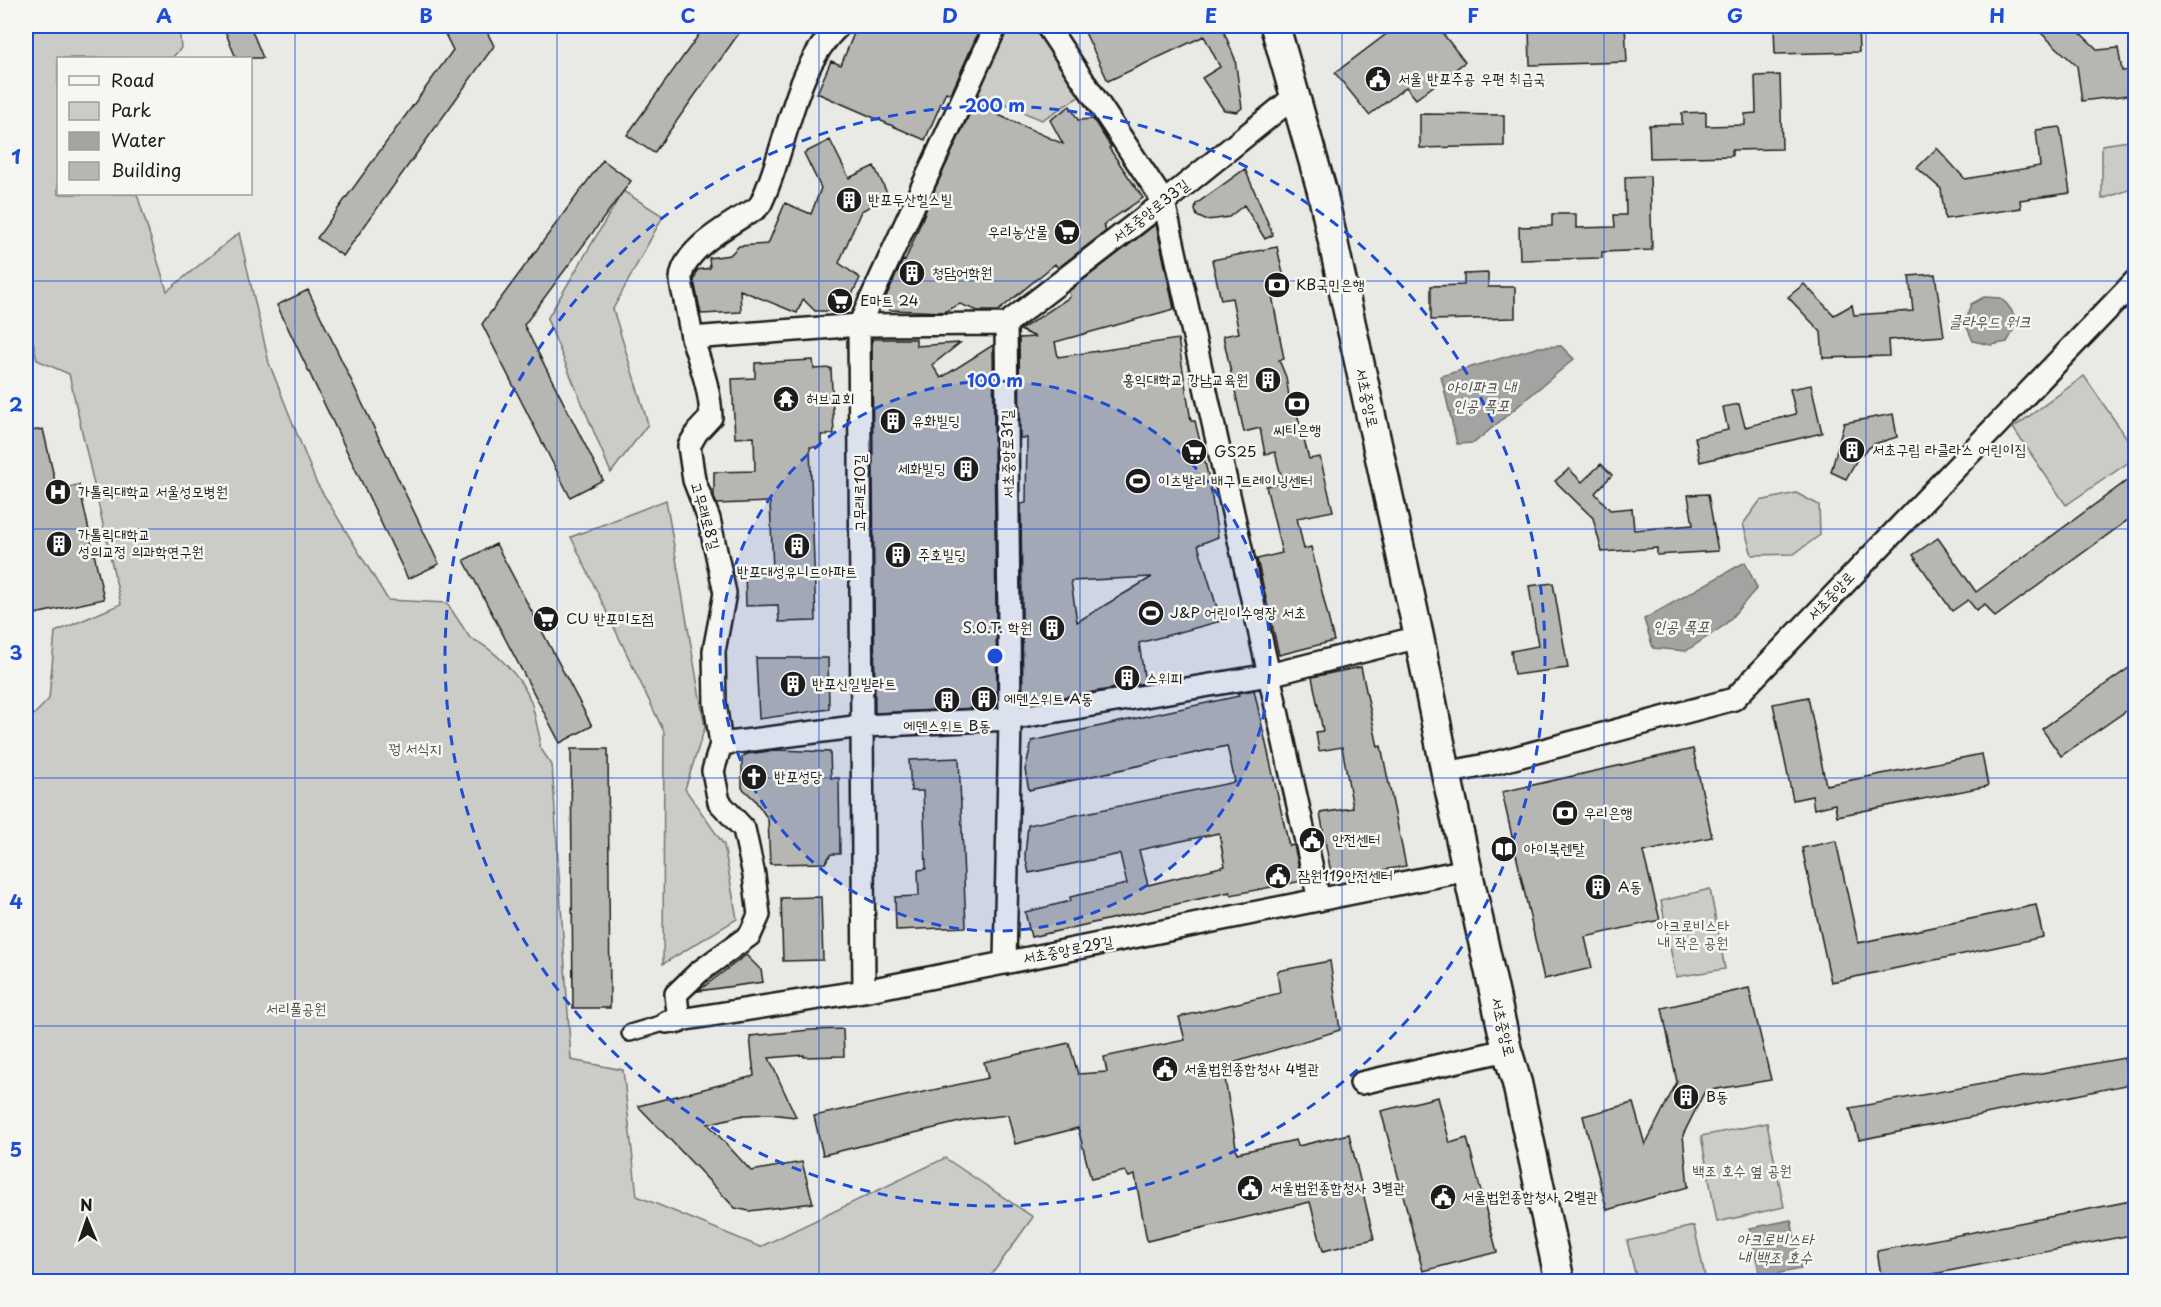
<svg xmlns="http://www.w3.org/2000/svg" width="2161" height="1307" viewBox="0 0 2161 1307" font-family="'Playpen Sans','Poor Story',sans-serif">
<style>
.green{fill:#cbcbc7;stroke:#747472;stroke-width:1.5}
.water{fill:#a3a3a1;stroke:#6d6d6c;stroke-width:1.5}
.building{fill:#b6b6b3;stroke:#1c1c1c;stroke-width:1.5;fill-rule:evenodd}
.lines{fill:none;stroke-linecap:round;stroke-linejoin:round}
.pedestrian-casing{stroke:#1c1c1c;stroke-width:20}
.minor-casing{stroke:#1c1c1c;stroke-width:26}
.secondary-casing{stroke:#1c1c1c;stroke-width:33}
.pedestrian{stroke:#f6f6f2;stroke-width:15}
.minor{stroke:#f6f6f2;stroke-width:21}
.secondary{stroke:#f6f6f2;stroke-width:28}
.grid{fill:none;stroke:#1d4ed8;stroke-width:1.5;stroke-opacity:0.55}
.ring{fill:none;stroke:#1d4ed8;stroke-width:3;stroke-dasharray:10 8}
.labels{text-anchor:middle;stroke-width:5;stroke-linejoin:round;paint-order:stroke}
.poi-label{font-size:15px;fill:#1c1c1c;stroke:#f6f6f2;text-anchor:start}
.street-label{font-size:15px;fill:#1c1c1c;stroke:#f6f6f2}
.park-label{font-size:15px;fill:#51514f;stroke:#f6f6f2}
.water-label{font-size:16px;font-style:italic;fill:#525251;stroke:#f6f6f2}
.centre{fill:#1d4ed8;stroke:#f6f6f2;stroke-width:3}
.ring-label{font-size:18px;text-anchor:middle;font-weight:bold;fill:#1d4ed8;stroke:#f6f6f2;stroke-width:5;stroke-linejoin:round;paint-order:stroke}
.neatline{fill:none;stroke:#1d4ed8;stroke-width:2}
.grid-label{font-size:20px;text-anchor:middle;font-weight:bold;fill:#1d4ed8}
</style>
<rect width="100%" height="100%" fill="#e9e9e5"/>
<filter id="ink" filterUnits="userSpaceOnUse"><feTurbulence type="fractalNoise" baseFrequency=".0167" numOctaves="2"/><feDisplacementMap in="SourceGraphic" scale="12" xChannelSelector="R" yChannelSelector="G"/><feConvolveMatrix kernelMatrix="1 2 1 2 8 2 1 2 1" color-interpolation-filters="sRGB"/></filter>
<g filter="url(#ink)">
<path class="green" d="M26,26H179L181,48L172,58H58V194H137L167,291L239,233L269,363L316,482L388,600L447,603L470,638C493,647 523,679 531,702C535,714 537,727 540,739L539,746L552,765L571,1060L623,1070L637,1196L760,1247L945,1158L1033,1217L987,1281H26V723L49,699L55,632L121,604L69,374L37,360L26,309Z
M996,26H1047L1090,90L1042,120L967,89Z
M2135,140V188L2102,199V145Z
M623,191L663,216L613,309L648,424L611,473L547,319Z
M2084,376L2135,450V458L2066,505L2013,428Z
M1796,493L1819,505L1820,535L1794,554L1752,555L1743,524L1760,501Z
M666,500L705,727L685,789L724,845L737,919L663,964L664,732L571,537Z
M1710,889L1725,969L1676,977L1661,901Z
M1767,1123L1784,1207L1717,1222L1701,1136Z
M1694,1226L1706,1281H1637L1627,1241Z"/>
<path class="water" d="M1984,297L2001,298C2017,314 2020,321 2007,342L1991,345L1973,341L1965,323L1971,304Z
M1561,346L1574,359L1474,443L1457,444L1441,376L1539,347Z
M1745,562L1757,588L1725,625L1686,651L1653,648L1644,619Z
M1791,1220L1801,1269L1760,1277L1750,1228Z"/>
<path class="building" d="M223,26H250L263,58H236Z
M441,26H484L494,46L343,256L317,238L453,50Z
M705,26H744L654,153L627,135Z
M857,26H981L951,94L946,92L925,140L817,93L831,61L841,65Z
M1082,26H1225L1222,27L1235,59L1242,108L1237,112L1224,110L1202,78L1220,67L1204,36L1108,81Z
M1397,26H1437L1465,62L1416,99L1406,87L1369,115L1335,73Z
M1572,26H1625L1627,62L1530,65L1529,27Z
M1774,26H1858L1859,52L1775,54Z
M2049,26H2073L2098,50L2118,48L2122,71L2136,70V94L2082,101L2077,66L2041,33Z
M1780,75L1782,149L1732,150V156L1650,158L1649,125L1682,124V113L1706,112V126L1745,125V114L1756,113L1755,76Z
M974,104L1063,144L1050,120L1070,106L1078,120L1093,119L1111,147L1109,148L1143,198L1103,225L1106,231L1058,268L1055,264L998,311H978L960,304L944,312L890,310L884,301L903,260L905,261L933,193Z
M1420,114L1504,115V146L1420,148Z
M2060,127L2070,193L2020,200L2021,208L1945,219L1941,189L1917,168L1937,148L1965,179L2040,166L2036,130Z
M830,140L849,178L874,166L889,197L861,211L839,263L860,278L844,311H815L803,299L797,313L740,290L741,312L701,314L694,281L697,270L710,268L709,258L730,255L739,246L768,244L785,203L811,214L821,188L804,153Z
M603,160L631,181L524,325L603,480L570,497L482,324Z
M1245,169L1273,235L1265,239L1244,205L1229,217L1216,219L1205,220L1197,216L1195,210L1196,204Z
M1650,176L1652,250L1602,252V258L1520,260L1519,227L1552,226V214H1576V228L1615,227L1614,215H1626L1625,177Z
M1156,224L1174,309L1055,342L1058,357L1178,339L1191,421H1195L1209,479L1218,537L1198,545L1221,621L1139,643L1145,683L1023,704L1021,504L1026,503L1027,438H1020L1019,338L1036,337L1020,330L1070,297L1069,291ZM1152,577L1077,622L1071,581Z
M1277,247L1286,287L1271,290L1284,359L1279,360L1286,377L1289,396L1292,395L1309,459L1320,457L1333,511L1297,518L1304,549L1311,547L1334,641L1279,655L1257,559L1282,553L1266,486L1283,483L1275,452L1265,454L1260,428L1244,432L1223,336L1239,333L1232,298L1221,300L1212,260Z
M1488,273V287H1515V318L1431,320V286L1464,285V274Z
M1935,274L1944,336L1888,340L1889,356L1823,358L1821,332L1788,297L1804,284L1834,315L1852,305L1854,315L1913,311L1909,276Z
M308,290L439,564L408,579L277,305Z
M872,339H916V346L960,343L932,365L941,378L993,345L997,707L875,713Z
M813,360L814,369L831,368L834,434L821,435V447H810L816,621L779,622L778,605L746,606L745,571L773,570L770,502L717,504L714,498V472L755,471L754,437L735,438L732,379L755,378V363Z
M1811,385L1822,433L1700,462L1695,437L1728,430L1723,407L1739,404L1745,427L1796,414L1790,389Z
M1893,414L1897,437L1874,444L1859,456L1846,479L1831,472L1844,423Z
M43,429L57,490L79,485L104,599L26,616V432Z
M1601,464L1612,475L1595,493L1610,510L1632,508L1634,530L1693,525L1688,495L1708,494L1718,551L1657,555V548L1602,552L1593,518L1555,481L1569,469L1582,482Z
M2136,474V514L1995,617L1985,604L1976,610L1968,600L1952,611L1913,555L1938,538L1976,592Z
M496,544L592,726L560,743L464,560Z
M1553,583L1568,668L1514,675L1511,651L1538,646L1529,586Z
M756,658H828L829,709L759,719Z
M2136,663V704L2061,756L2042,729Z
M1361,667L1378,747L1381,746L1406,866L1332,879L1320,813L1353,808L1342,747L1319,751L1316,732L1323,731L1312,677Z
M1254,690L1289,846L1294,845L1302,881L1231,895L1230,892L1031,937L1025,912L1071,901L1070,897L1127,884L1120,854L1029,873L1025,855L1028,825L1235,782L1227,746L1029,790L1025,770L1032,741L1239,696L1238,693ZM1219,833L1225,866L1148,885L1139,850Z
M1808,697L1826,785L1982,754L1988,786L1837,816L1835,804L1814,809L1812,796L1793,800L1773,704Z
M571,749H608L610,1008H573Z
M1693,749L1712,837L1643,852L1660,920L1585,937L1592,968L1544,979L1502,792Z
M778,750L830,752L831,778H839L840,854H831L825,863L770,864L768,819L754,799L742,788V757L747,754Z
M959,758L966,927L896,930L895,897L919,896L918,870L926,869L923,791H911L909,760Z
M1836,841L1858,943L2036,905L2043,937L1831,982L1802,848Z
M821,897L823,960L783,961L781,898Z
M746,955L761,970L763,982L698,991Z
M1330,961L1340,1030L1223,1066L1237,1153L1296,1140L1298,1146L1349,1134L1374,1239L1323,1251L1310,1202L1147,1241L1135,1175L1129,1177L1125,1171L1091,1179L1078,1128L1015,1144L1008,1115L972,1119L823,1155L814,1116L988,1078L984,1062L1069,1043L1078,1074L1107,1072L1104,1057L1185,1040L1179,1017L1280,993L1277,971Z
M1749,988L1771,1080L1705,1091L1683,1135L1688,1187L1607,1210L1583,1116L1633,1103L1645,1145L1677,1082L1662,1008Z
M843,1029L844,1056L804,1057V1055L769,1058L796,1117L770,1114L744,1115L708,1124L751,1171L802,1162L813,1203L749,1211L735,1208L638,1106L754,1076L750,1036L810,1030Z
M2124,1058L2130,1084L1859,1140L1850,1108Z
M1438,1097L1450,1143L1467,1138L1497,1252L1423,1271L1381,1111Z
M2136,1200V1234L1898,1281H1882L1877,1251Z"/>
<g class="lines">
<defs>
<path id="pedestrian" d="M630,1033L667,1022"/>
<path id="minor" d="M1047,26L1164,202L1319,900
M1006,324L1164,202L1295,96
M692,338L859,325L1006,324
M721,744L862,726L1010,719L1269,675L1419,637
M1446,773L1491,764L1734,699L2136,280
M1005,963L1010,719L1006,324
M864,991L859,325L996,26
M667,1022L864,991L1467,870
M679,1022L676,994L699,972L750,935L759,915L754,875L744,829L719,802L713,771L721,744L715,703L714,651L725,593L709,519L694,480L689,446L697,432L711,417C710,388 700,364 692,337C690,327 688,316 686,306C685,298 681,287 681,279C682,252 723,229 743,216C749,213 758,209 761,203C788,147 792,69 839,26
M1361,1083L1507,1050"/>
<path id="secondary" d="M1275,26L1322,191L1419,637L1446,773L1507,1050L1517,1083L1560,1282"/>
</defs>
<use href="#pedestrian" class="pedestrian-casing"/>
<use href="#minor" class="minor-casing"/>
<use href="#secondary" class="secondary-casing"/>
<use href="#pedestrian" class="pedestrian"/>
<use href="#minor" class="minor"/>
<use href="#secondary" class="secondary"/>
</g>
</g>
<path class="grid" d="M295,26V1282M557,26V1282M819,26V1282M1080,26V1282M1342,26V1282M1604,26V1282M1866,26V1282M26,281H2136M26,529H2136M26,778H2136M26,1026H2136"/>
<circle cx="995" cy="656" r="275" fill="#1d4ed8" fill-opacity=".12"/>
<g class="ring">
<circle cx="995" cy="656" r="275"/>
<circle cx="995" cy="656" r="550"/>
</g>
<defs>
<symbol id="civic-disc" viewBox="-11 -11 22 22"><circle r="9.5" fill="#1c1c1c" stroke="#f6f6f2"/><path d="M-.6-6.5H3V-4.5H.6V-3L4-1V1h2V6H-6V1h2V-1L-.6-3ZM-1.2 2.5V6h2.4V2.5Z" fill="#fff"/></symbol>
<symbol id="building-disc" viewBox="-11 -11 22 22"><circle r="9.5" fill="#1c1c1c" stroke="#f6f6f2"/><path d="M-4-6H4V6H1V3H-1V6H-4ZM-2.5-4.3h1.7v1.8h-1.7ZM.8-4.3h1.7v1.8H.8ZM-2.5-1h1.7V.8h-1.7ZM.8-1h1.7V.8H.8Z" fill="#fff"/></symbol>
<symbol id="supermarket-disc" viewBox="-11 -11 22 22"><circle r="9.5" fill="#1c1c1c" stroke="#f6f6f2"/><path d="M-6-5.5h2.5l.6 2H6L4.5 2H-2.5L-4.4-4H-6ZM-1.5 3.2a1.3 1.3 0 1 0 .1 0ZM3 3.2a1.3 1.3 0 1 0 .1 0Z" fill="#fff"/></symbol>
<symbol id="bank-disc" viewBox="-11 -11 22 22"><circle r="9.5" fill="#1c1c1c" stroke="#f6f6f2"/><path d="M-6-4H6V4H-6ZM0-2.3a2.3 2.3 0 1 0 0 4.6a2.3 2.3 0 1 0 0-4.6Z" fill="#fff"/></symbol>
<symbol id="temple-disc" viewBox="-11 -11 22 22"><circle r="9.5" fill="#1c1c1c" stroke="#f6f6f2"/><path d="M0-6L5-2H3V0L6.5 2.5H4V6H1.5V3h-3V6H-4V2.5H-6.5L-3 0V-2H-5Z" fill="#fff"/></symbol>
<symbol id="stadium-disc" viewBox="-11 -11 22 22"><circle r="9.5" fill="#1c1c1c" stroke="#f6f6f2"/><path d="M0-5a6.5 5 0 1 0 0 10a6.5 5 0 1 0 0-10ZM-3.5-1.8h7v3.6h-7Z" fill="#fff"/></symbol>
<symbol id="hospital-disc" viewBox="-11 -11 22 22"><circle r="9.5" fill="#1c1c1c" stroke="#f6f6f2"/><path d="M-5-5h3v3.5h4V-5h3V5h-3V1.5h-4V5h-3Z" fill="#fff"/></symbol>
<symbol id="church-disc" viewBox="-11 -11 22 22"><circle r="9.5" fill="#1c1c1c" stroke="#f6f6f2"/><path d="M-1.2-6h2.4v3.5h3.3v2.4h-3.3V6h-2.4V-.1h-3.3v-2.4h3.3Z" fill="#fff"/></symbol>
<symbol id="library-disc" viewBox="-11 -11 22 22"><circle r="9.5" fill="#1c1c1c" stroke="#f6f6f2"/><path d="M-6-4Q-3-5.5-.7-3.5V5Q-3 3-6 4ZM6-4Q3-5.5 .7-3.5V5Q3 3 6 4Z" fill="#fff"/></symbol>
</defs>
<g fill-rule="evenodd">
<use href="#civic-disc" x="1363" y="64" width="30" height="30"/>
<use href="#building-disc" x="834" y="185" width="30" height="30"/>
<use href="#supermarket-disc" x="1052" y="217" width="30" height="30"/>
<use href="#building-disc" x="897" y="258" width="30" height="30"/>
<use href="#bank-disc" x="1262" y="270" width="30" height="30"/>
<use href="#supermarket-disc" x="825" y="286" width="30" height="30"/>
<use href="#building-disc" x="1253" y="365" width="30" height="30"/>
<use href="#temple-disc" x="771" y="384" width="30" height="30"/>
<use href="#bank-disc" x="1282" y="389" width="30" height="30"/>
<use href="#building-disc" x="878" y="406" width="30" height="30"/>
<use href="#building-disc" x="1837" y="435" width="30" height="30"/>
<use href="#supermarket-disc" x="1179" y="437" width="30" height="30"/>
<use href="#building-disc" x="951" y="454" width="30" height="30"/>
<use href="#stadium-disc" x="1123" y="466" width="30" height="30"/>
<use href="#hospital-disc" x="43" y="477" width="30" height="30"/>
<use href="#building-disc" x="44" y="529" width="30" height="30"/>
<use href="#building-disc" x="782" y="531" width="30" height="30"/>
<use href="#building-disc" x="883" y="540" width="30" height="30"/>
<use href="#stadium-disc" x="1136" y="598" width="30" height="30"/>
<use href="#supermarket-disc" x="531" y="604" width="30" height="30"/>
<use href="#building-disc" x="1037" y="613" width="30" height="30"/>
<use href="#building-disc" x="1112" y="663" width="30" height="30"/>
<use href="#building-disc" x="778" y="669" width="30" height="30"/>
<use href="#building-disc" x="969" y="684" width="30" height="30"/>
<use href="#building-disc" x="932" y="685" width="30" height="30"/>
<use href="#church-disc" x="739" y="762" width="30" height="30"/>
<use href="#bank-disc" x="1550" y="798" width="30" height="30"/>
<use href="#civic-disc" x="1297" y="825" width="30" height="30"/>
<use href="#library-disc" x="1489" y="834" width="30" height="30"/>
<use href="#civic-disc" x="1263" y="861" width="30" height="30"/>
<use href="#building-disc" x="1583" y="872" width="30" height="30"/>
<use href="#civic-disc" x="1150" y="1054" width="30" height="30"/>
<use href="#building-disc" x="1671" y="1082" width="30" height="30"/>
<use href="#civic-disc" x="1235" y="1173" width="30" height="30"/>
<use href="#civic-disc" x="1428" y="1182" width="30" height="30"/>
</g>
<g class="labels">
<g class="poi-label">
<text x="1398" y="84">서울 반포주공 우편 취급국</text>
<text x="868" y="205">반포두산힐스빌</text>
<text x="1048" y="237" text-anchor="end">우리농산물</text>
<text x="932" y="278">청담어학원</text>
<text x="1296" y="290">KB국민은행</text>
<text x="860" y="306">E마트 24</text>
<text x="1248" y="385" text-anchor="end">홍익대학교 강남교육원</text>
<text x="806" y="404">허브교회</text>
<text x="912" y="426">유화빌딩</text>
<text x="1297" y="435" text-anchor="middle">씨티은행</text>
<text x="1872" y="455">서초구립 라클라스 어린이집</text>
<text x="1214" y="457">GS25</text>
<text x="946" y="474" text-anchor="end">세화빌딩</text>
<text x="1158" y="486">이츠발리 배구 트레이닝센터</text>
<text x="78" y="497">가톨릭대학교 서울성모병원</text>
<text x="78" y="540">가톨릭대학교<tspan x="78" dy="17">성의교정 의과학연구원</tspan></text>
<text x="918" y="560">주호빌딩</text>
<text x="797" y="577" text-anchor="middle">반포대성유니드아파트</text>
<text x="1170" y="618">J&amp;P 어린이수영장 서초</text>
<text x="566" y="624">CU 반포미도점</text>
<text x="1032" y="633" text-anchor="end">S.O.T. 학원</text>
<text x="1146" y="683">스위피</text>
<text x="812" y="689">반포신일빌라트</text>
<text x="1004" y="704">에덴스위트 A동</text>
<text x="947" y="731" text-anchor="middle">에덴스위트 B동</text>
<text x="774" y="782">반포성당</text>
<text x="1584" y="818">우리은행</text>
<text x="1332" y="845">안전센터</text>
<text x="1524" y="854">아이북렌탈</text>
<text x="1298" y="881">잠원119안전센터</text>
<text x="1618" y="892">A동</text>
<text x="1184" y="1074">서울법원종합청사 4별관</text>
<text x="1706" y="1102">B동</text>
<text x="1270" y="1193">서울법원종합청사 3별관</text>
<text x="1462" y="1202">서울법원종합청사 2별관</text>
</g>
<g class="street-label">
<text transform="translate(1151 211) rotate(-38)" y="5">서초중앙로33길</text>
<text transform="translate(1367 398) rotate(78)" y="5">서초중앙로</text>
<text transform="translate(1008 454) rotate(-91)" y="5">서초중앙로31길</text>
<text transform="translate(860 493) rotate(-90)" y="5">고무래로10길</text>
<text transform="translate(705 516) rotate(74)" y="5">고무래로8길</text>
<text transform="translate(1831 596) rotate(-47)" y="5">서초중앙로</text>
<text transform="translate(1068 950) rotate(-11)" y="5">서초중앙로29길</text>
<text transform="translate(1503 1027) rotate(77)" y="5">서초중앙로</text>
</g>
<g class="park-label">
<text x="415" y="754">꿩 서식지</text>
<text x="1693" y="931">아크로비스타<tspan x="1693" dy="17">내 작은 공원</tspan></text>
<text x="296" y="1014">서리풀공원</text>
<text x="1742" y="1176">백조 호수 옆 공원</text>
</g>
<g class="water-label">
<text x="1990" y="327">클라우드 워크</text>
<text x="1481" y="393">아이파크 내<tspan x="1481" dy="18">인공 폭포</tspan></text>
<text x="1681" y="632">인공 폭포</text>
<text x="1775" y="1245">아크로비스타<tspan x="1775" dy="18">내 백조 호수</tspan></text>
</g>
</g>
<circle cx="995" cy="656" r="9" class="centre"/>
<g class="ring-label">
<text x="995" y="112">200 m</text>
<text x="995" y="387">100 m</text>
</g>
<rect width="2161" height="1307" fill="none" stroke="#f6f6f2" stroke-width="66"/>
<rect x="57" y="57" width="195" height="138" fill="#f6f6f2" stroke="#9f9f9c" stroke-width="1.5"/>
<rect x="69" y="76" width="30" height="9" fill="#f6f6f2" stroke="#9f9f9c" stroke-width="1.5"/>
<text x="111" y="87" font-size="18" fill="#1c1c1c">Road</text>
<rect x="69" y="102" width="30" height="18" fill="#cbcbc7" stroke="#9f9f9c" stroke-width="1.5"/>
<text x="111" y="117" font-size="18" fill="#1c1c1c">Park</text>
<rect x="69" y="132" width="30" height="18" fill="#a3a3a1" stroke="#9f9f9c" stroke-width="1.5"/>
<text x="111" y="147" font-size="18" fill="#1c1c1c">Water</text>
<rect x="69" y="162" width="30" height="18" fill="#b6b6b3" stroke="#9f9f9c" stroke-width="1.5"/>
<text x="111" y="177" font-size="18" fill="#1c1c1c">Building</text>
<g transform="translate(87 1220) rotate(358)" stroke="#f6f6f2" stroke-width="4.5" paint-order="stroke">
<path d="M0-4.5L10 22L0 15L-10 22Z" fill="#1c1c1c"/>
<text y="-9" font-size="16" font-weight="bold" text-anchor="middle" fill="#1c1c1c">N</text>
</g>
<rect x="33" y="33" width="2095" height="1241" class="neatline"/>
<g class="grid-label">
<text x="164" y="23">A</text>
<text x="426" y="23">B</text>
<text x="688" y="23">C</text>
<text x="950" y="23">D</text>
<text x="1211" y="23">E</text>
<text x="1473" y="23">F</text>
<text x="1735" y="23">G</text>
<text x="1997" y="23">H</text>
<text x="16" y="164">1</text>
<text x="16" y="412">2</text>
<text x="16" y="660">3</text>
<text x="16" y="909">4</text>
<text x="16" y="1157">5</text>
</g>
</svg>
